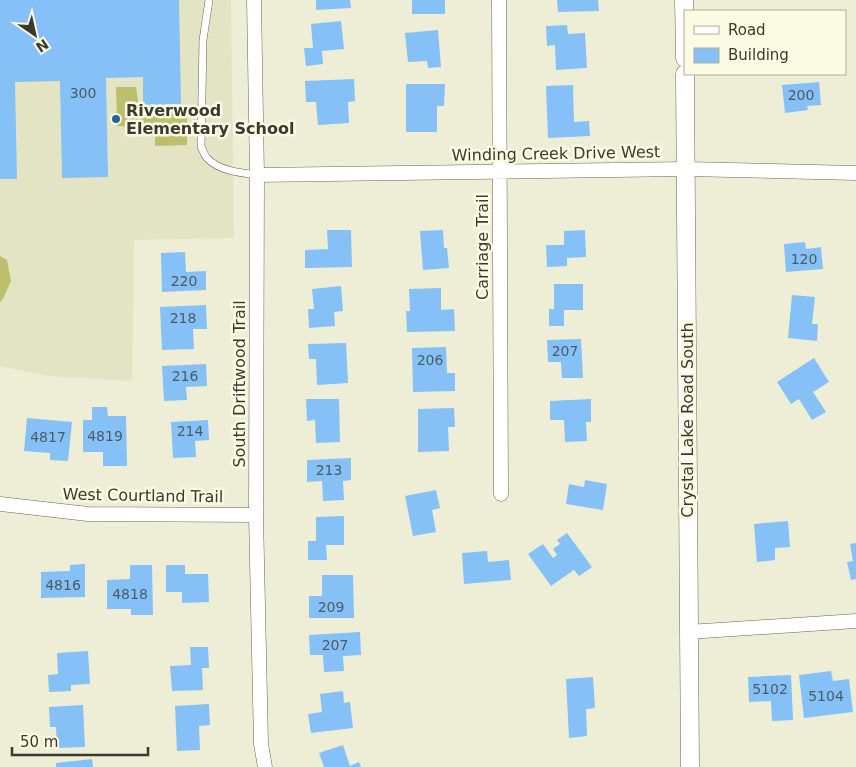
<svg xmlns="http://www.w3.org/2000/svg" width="856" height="767" viewBox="0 0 856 767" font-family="'DejaVu Sans',sans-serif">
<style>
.built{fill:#e3e4c4}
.green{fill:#bebf6d}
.building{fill:#85c0f7}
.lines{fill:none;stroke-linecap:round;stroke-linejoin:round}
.service-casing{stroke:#676852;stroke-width:8}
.minor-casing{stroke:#676852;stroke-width:15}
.tertiary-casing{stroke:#676852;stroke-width:19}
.service{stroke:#fff;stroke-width:7}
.minor{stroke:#fff;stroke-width:14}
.tertiary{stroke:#fff;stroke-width:18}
.poi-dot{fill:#246399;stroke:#fafbe2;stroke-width:2}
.labels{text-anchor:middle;stroke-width:5;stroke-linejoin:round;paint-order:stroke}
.number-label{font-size:14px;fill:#4d5c62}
.poi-label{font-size:16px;font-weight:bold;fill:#3a3a30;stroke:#fafbe2;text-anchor:start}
.street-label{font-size:16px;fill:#3a3a30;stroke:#fafbe2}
</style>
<rect width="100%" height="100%" fill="#edeed5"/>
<path class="built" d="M0,0H231L234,238L134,240L132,381L48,376L0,366Z"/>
<path class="green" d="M116,87H136L139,108H187V145L155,146V128L117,126Z
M0,256L7,260L11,281L3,299L0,302Z"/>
<path class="building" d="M0,0H179L181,104L143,105V77L106,78L108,177L62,178L60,81L15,82L17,179H0Z
M316,0H350L351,8L316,10Z
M412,0H445V14H412Z
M557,0H598L599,11L558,12Z
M341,21L344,49L322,51L323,64L306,66L304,48H313L311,24Z
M567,25L568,34L585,33L587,68L556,70L555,45L547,46L546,26Z
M438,30L441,67L428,68L427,61L408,62L405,33Z
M354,79L355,101L348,102L349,123L318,125L316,102H306L305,81Z
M819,82L821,105L807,106L808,110L785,113L782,85Z
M406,84H445L444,106H437V132H406Z
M573,85L574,122L589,121L590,136L548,138L546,86Z
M327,230H351L352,267L305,268V250L328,249Z
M443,230L444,248H447L449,268L423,270L420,231Z
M585,230L586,257L567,258V266L547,267L546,245H564V231Z
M805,242L806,249L821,247L823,269L786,272L784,244Z
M185,252L186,272L206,271V290L162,292L161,253Z
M554,284H583V310H564V326H549V309H554Z
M341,286L343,311L334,312L335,326L309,328L308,309H314L312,289Z
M441,288V310L454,309L455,331L407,332L406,311H410L409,289Z
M792,295L815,297L812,324H818L817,341L788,338Z
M206,305L207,329H193L194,349L162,350L160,307Z
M581,339L583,378H562L561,362H548L547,340Z
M346,343L348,383L317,385L316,359H309L308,344Z
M446,347L447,373H455V391L413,392L412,348Z
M814,358L829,382L813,392L826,412L812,420L799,399L791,404L777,382Z
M206,364L207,386L186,387L187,400L164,401L162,366Z
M306,399H339L340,442L316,443L315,420L307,421Z
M591,399V422H586L587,441L565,442L564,420H550V401Z
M92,407H107L108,416H126L127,466H103V452H83V420H92Z
M454,408L455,427H448L449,451L418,452V409Z
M27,418L72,422L68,461L50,460V453L24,451Z
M208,420L209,440L195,441L196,457L173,458L171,422Z
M351,458V480L343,481L344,500L323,501L322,481L307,482V460Z
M585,480L607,484L603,510L566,504L569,484L584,487Z
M436,490L440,508L432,510L436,532L413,536L405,496Z
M344,516V545H326L327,560H308V541H316V517Z
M788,521L790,547L775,548V560L757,562L754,524Z
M567,533L592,567L579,576L574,570L551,586L528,554L543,544L553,558L557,555L553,549L560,544L557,540Z
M856,543V579L851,580L847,562L853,561L850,544Z
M487,551L488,562L509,560L511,580L464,584L462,553Z
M85,564V597L41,598V572L70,571V565Z
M130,565H152L153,615H131V609H107V580L130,579Z
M166,565H185V574H208L209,602L182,603V592H166Z
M322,575H353L354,618H309V596H322Z
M360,632L361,655L343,656L344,671L324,672L323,655H310L309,635Z
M190,647H208L209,668H202L203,690L172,691L170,666L191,665Z
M88,651L90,684L71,685V691L49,692L48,675L58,674L57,653Z
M831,671L833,681L849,679L853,712L804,718L799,675Z
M791,675L793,720L772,721L771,701L749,702L748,677Z
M593,677L595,708L586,709L587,736L569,738L566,679Z
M343,691L344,703L350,702L353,728L311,733L308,714L322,712L320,694Z
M209,704L210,725L199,726L200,750L177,751L175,706Z
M83,705L85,747L57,748L56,727H50L49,707Z
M343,745L350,766L359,762L361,767H324L319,753Z
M92,759L93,767H56V763Z"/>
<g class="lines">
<defs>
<path id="service" d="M209,0L203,40L201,147C203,150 204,155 207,158C219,171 241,173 257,175"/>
<path id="minor" d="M254,0L257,175L256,515L261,744L265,767
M499,0L501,494
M257,175L686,169L856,173
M0,504L88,514L256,515
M688,632L856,621"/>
<path id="tertiary" d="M684,0L685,58
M685,74L690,767"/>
</defs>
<use href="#service" class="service-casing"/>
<use href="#minor" class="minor-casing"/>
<use href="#tertiary" class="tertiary-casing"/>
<use href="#service" class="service"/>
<use href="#minor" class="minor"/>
<use href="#tertiary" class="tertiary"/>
</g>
<circle class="poi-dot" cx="116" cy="119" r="5"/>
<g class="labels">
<g class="number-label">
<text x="83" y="98">300</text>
<text x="801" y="100">200</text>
<text x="804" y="264">120</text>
<text x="184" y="286">220</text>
<text x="183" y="323">218</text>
<text x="565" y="356">207</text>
<text x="430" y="365">206</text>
<text x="185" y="381">216</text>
<text x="190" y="436">214</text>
<text x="105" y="441">4819</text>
<text x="48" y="442">4817</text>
<text x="329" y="475">213</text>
<text x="63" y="590">4816</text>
<text x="130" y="599">4818</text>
<text x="331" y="612">209</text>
<text x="335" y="650">207</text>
<text x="770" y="694">5102</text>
<text x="826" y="701">5104</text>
</g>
<g class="poi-label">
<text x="126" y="116">Riverwood<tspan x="126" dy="18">Elementary School</tspan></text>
</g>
<g class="street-label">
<text transform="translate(556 153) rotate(-1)" y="6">Winding Creek Drive West</text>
<text transform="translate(482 247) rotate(-90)" y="6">Carriage Trail</text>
<text transform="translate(239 384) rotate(-90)" y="6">South Driftwood Trail</text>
<text transform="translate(687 420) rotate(-90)" y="6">Crystal Lake Road South</text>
<text transform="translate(143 495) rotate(1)" y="6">West Courtland Trail</text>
</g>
</g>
<rect x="684" y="10" width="162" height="65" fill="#fafbe2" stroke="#adae9b"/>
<rect x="694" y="26" width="25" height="8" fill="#ffffff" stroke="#adae9b"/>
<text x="728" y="35" font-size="15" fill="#3a3a30">Road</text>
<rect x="694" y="48" width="25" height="15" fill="#85c0f7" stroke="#adae9b"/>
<text x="728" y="60" font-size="15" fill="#3a3a30">Building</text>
<g transform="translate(35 35) rotate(146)" stroke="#fafbe2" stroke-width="4" paint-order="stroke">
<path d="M0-4L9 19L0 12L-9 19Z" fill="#3a3a30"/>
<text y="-8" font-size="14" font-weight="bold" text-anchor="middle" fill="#3a3a30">N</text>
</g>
<path d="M12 747v8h136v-8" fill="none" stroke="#3a3a30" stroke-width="2.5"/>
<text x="20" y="747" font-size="15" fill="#3a3a30" stroke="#fafbe2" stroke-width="4" paint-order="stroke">50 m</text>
</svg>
